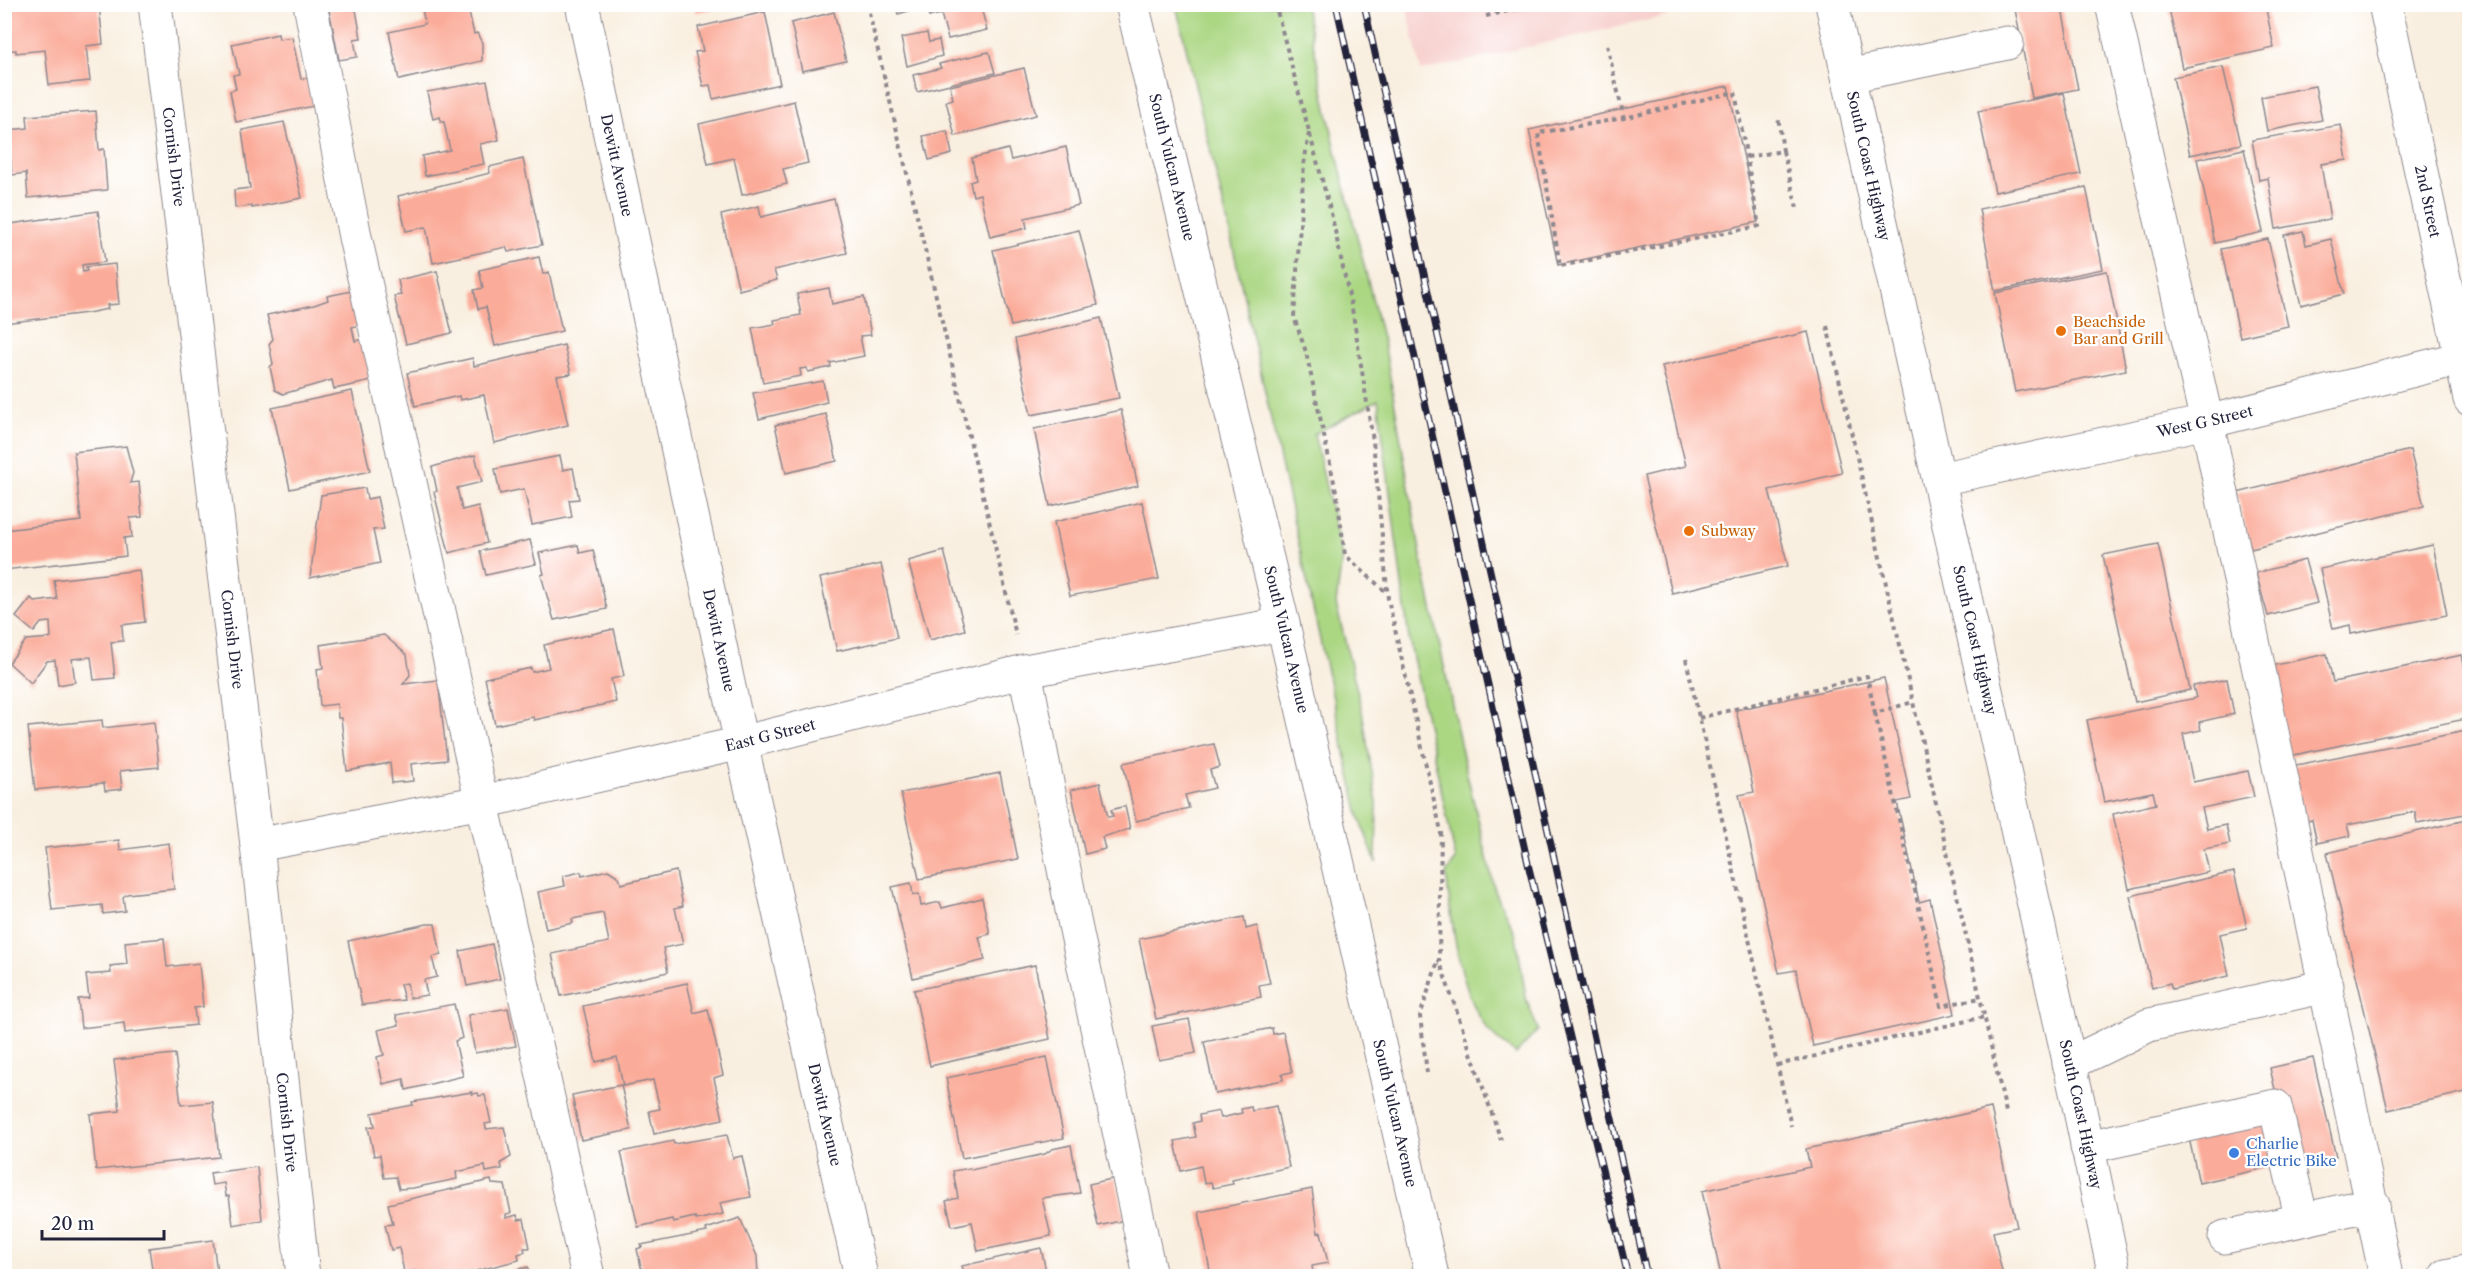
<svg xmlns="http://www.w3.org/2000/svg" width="2474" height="1281" viewBox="0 0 2474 1281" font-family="'Libre Caslon Text',serif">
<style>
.built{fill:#f7d0ce}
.green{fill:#abd783;stroke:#667c5f;stroke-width:1.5}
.building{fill:#fbab99}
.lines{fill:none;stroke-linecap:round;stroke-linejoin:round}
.minor-casing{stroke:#8e888e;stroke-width:35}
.major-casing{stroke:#8e888e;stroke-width:35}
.path{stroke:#8e888e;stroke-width:4;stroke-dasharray:4.5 4.5;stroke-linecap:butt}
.minor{stroke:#fff;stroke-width:33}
.major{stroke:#fff;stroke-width:33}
.rail-casing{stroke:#22223b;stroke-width:7}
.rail{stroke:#fff;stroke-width:4.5;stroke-dasharray:14;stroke-linecap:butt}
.food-dot{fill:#e8710a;stroke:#fff;stroke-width:2}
.shop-dot{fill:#3f7fe0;stroke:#fff;stroke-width:2}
.labels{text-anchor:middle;stroke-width:4.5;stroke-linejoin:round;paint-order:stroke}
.street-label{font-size:15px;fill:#22223b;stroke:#fff}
.food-label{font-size:15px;fill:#c56008;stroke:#fff;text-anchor:start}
.shop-label{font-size:15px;fill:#366cbe;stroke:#fff;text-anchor:start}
</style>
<rect width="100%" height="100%" fill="#fff"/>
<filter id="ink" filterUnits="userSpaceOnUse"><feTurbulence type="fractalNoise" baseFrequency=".0167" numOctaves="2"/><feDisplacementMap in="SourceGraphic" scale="12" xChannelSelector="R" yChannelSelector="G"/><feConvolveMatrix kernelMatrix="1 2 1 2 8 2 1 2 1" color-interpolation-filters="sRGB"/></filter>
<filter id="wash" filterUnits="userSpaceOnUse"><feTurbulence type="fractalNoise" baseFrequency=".008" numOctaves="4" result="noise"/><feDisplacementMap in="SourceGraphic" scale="24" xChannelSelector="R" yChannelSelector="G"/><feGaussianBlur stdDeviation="1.35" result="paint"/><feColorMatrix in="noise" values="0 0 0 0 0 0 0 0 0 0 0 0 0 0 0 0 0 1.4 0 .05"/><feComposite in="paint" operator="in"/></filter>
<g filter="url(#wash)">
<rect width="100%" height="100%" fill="#f9efe0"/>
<path class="built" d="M1406,4L1716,5L1421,71Z"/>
<path class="green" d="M1176,5H1305L1335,147L1386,354L1420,551L1463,757L1495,891L1516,936L1526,998L1538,1030L1516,1054C1508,1047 1498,1041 1491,1033C1458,995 1452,921 1446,873L1456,860L1409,639L1378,400L1314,434L1342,557L1336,604L1362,711L1377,804L1376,863L1359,816L1227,220Z"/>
<g id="blocks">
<path class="building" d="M4,4H99L103,44L86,46L90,81L49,85L45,50L16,53V50L4,51Z
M352,4H355L361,38L354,39L357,57L339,60L329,9Z
M421,4H467L474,34L477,33L482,43V61L399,80L389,32L425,24Z
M694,4H729V6L696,12Z
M895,4H921L922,7L898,14Z
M926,4H980L987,30L948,39L941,14L929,17Z
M1506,4H1528V6L1507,10Z
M2014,4H2061L2078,89L2032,98Z
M2168,4H2265L2274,48L2182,68Z
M2465,4H2470V23H2468Z
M765,12L780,84L713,99L710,85L703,86L695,52L703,51L698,27Z
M834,12L846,61L802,71L791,23Z
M927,33L929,42L939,40L942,56L907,66L901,38Z
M278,34L279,39L292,37L301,79L308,78L314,106L236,122L230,91L236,89L233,75L239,74L232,44Z
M989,52L995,73L917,92L913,75L941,68L939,64Z
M2223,67L2241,144L2190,155L2173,77Z
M1024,68L1036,115L955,136L946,101L953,99L950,86Z
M487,81L499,140L480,144L484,164L425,176L422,156L450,150L444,122H441L440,117L433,119L427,92Z
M1728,86L1758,222L1558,265L1529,130Z
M2315,86L2322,120L2267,131L2261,97Z
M2064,93L2081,174L1995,192L1978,111Z
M794,101L808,163L783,169L787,184L742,195L734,158L708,164L699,124Z
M96,111L99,150L104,149L107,190L28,198L26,173L12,175L8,130L28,128L27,116Z
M284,122L302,198L252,208V206L235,208L234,190L250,188L242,130Z
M2341,125L2347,160L2321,164L2330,219L2276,229L2268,178L2259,180L2252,140Z
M947,131L952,154L929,160L923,136Z
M1066,147L1079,205L1025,218L1027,228L990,237L980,194L973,196L970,182L976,180L972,158L1008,149L1011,160Z
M2244,149L2263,232L2215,243L2197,159Z
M523,159L542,245L508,252L506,247L433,263L426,227L406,231L398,196L490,173L489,167Z
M2086,187L2103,269L1995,291L1979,209Z
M834,199L847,253L774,270L777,280L739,290L721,215L759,206L761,217Z
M98,211L105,262L82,265L83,272L87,271L86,267L115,264L119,304L107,305L108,309L88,313L4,323V225Z
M1079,230L1098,305L1011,326L993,250Z
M2303,231L2306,245L2331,239L2344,294L2301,305L2284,235Z
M2268,239L2288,326L2240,337L2221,249Z
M539,257L543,274L549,272L562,331L495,346L486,307L478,309L474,290L483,288L479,270Z
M437,271L452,333L406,344L394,296L401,295L398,280Z
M2107,271L2126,370L2015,392L1995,293Z
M829,288L832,304L864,297L871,335L860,336L864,356L830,363L831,367L808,372L807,368L800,369L801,376L763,383L752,328L775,324L774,320L801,315L797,294Z
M352,291L360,325L352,327L355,341L363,339L372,381L334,389L332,380L283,394L275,390L270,367L273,364L269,344L273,339L267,315L314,305L328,300L327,296Z
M1101,318L1119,398L1031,415L1015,339Z
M1808,332L1842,473L1769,490L1788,566L1672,593L1644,476L1686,466L1662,366Z
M564,345L571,374L557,376L568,425L494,443L484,395L460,400L459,396L415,406L407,373L473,358L474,366Z
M823,381L827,402L759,419L753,393Z
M352,391L370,471L290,489L272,408Z
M1121,410L1138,486L1050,506L1034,429Z
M826,414L837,461L786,473L775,425Z
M126,446L133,473L130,483L139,482L142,517L130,518L132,537L124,538L126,556L4,570V530L81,521L74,452Z
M2410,450L2424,506L2251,549L2237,493Z
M475,455L482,482L457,488L462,510L478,506L487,543L449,553L434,492L437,491L432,467Z
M560,456L563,470L573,468L579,499L569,500L572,517L532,525L524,489L500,494L495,469Z
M365,488L367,499L377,497L384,529L373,530L380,563L310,578L321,495Z
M1142,502L1159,579L1070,596L1054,522Z
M530,540L536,564L486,575L480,551Z
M2158,544L2190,690L2135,702L2103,555Z
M578,545L580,553L593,550L607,609L554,620L541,575L544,574L539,553Z
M2433,545L2447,615L2351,634L2350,625L2333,629L2320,569Z
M944,551L965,630L930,640L908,561Z
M2305,560L2317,603L2268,616L2256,573Z
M881,564L897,638L837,651L820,578Z
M139,570L145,622L122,625L123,641L111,642L115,678L94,680L91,657L72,659L75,682L58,685L55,660L47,661L31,683L9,663L26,640L51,638L50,622L41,623L34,632L16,617L31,598L35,602L57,599L54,580Z
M614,629L624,676L611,679L616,702L534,720L533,717L495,725L485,678L531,668L532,672L549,668L544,645Z
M384,635L407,655L410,675L403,684L438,680L447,760L411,764L413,781L392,783L390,763L347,771L341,718H338L337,704L320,706L317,669L323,668L320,645Z
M2327,654L2333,682L2462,655L2470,693V718L2289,756L2271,666Z
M1884,678L1911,799L1897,802L1919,902L1930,899L1955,1014L1813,1046L1796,970L1779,973L1739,795L1754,792L1736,710Z
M2227,679L2234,714L2199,722L2201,730L2183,734L2193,782L2248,771L2254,797L2202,808L2207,829L2226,825L2230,844L2204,849L2209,872L2129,889L2113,814L2156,804L2153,792L2104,802L2087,720L2196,698L2193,686Z
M102,720L103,728L154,722L159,767L120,771L122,789L105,791L104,783L35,790L28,727Z
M2466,731L2470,749V813L2417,823L2415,812L2347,825L2350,836L2317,843L2312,820L2302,822L2291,766Z
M1214,744L1220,767L1210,770L1215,788L1185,795L1189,808L1136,821L1123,763Z
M1000,773L1018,859L919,879L901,793Z
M1100,783L1108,817L1113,816L1111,810L1125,806L1130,829L1102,837L1105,849L1085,854L1071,790Z
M2470,819V1091L2388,1110L2327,853Z
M119,840L120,850L169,843L174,889L127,894L123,897L125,911L103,914L102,905L52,910L45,848Z
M608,870L619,877L621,884L676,871L683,906L675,908L683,944L663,948L668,972L561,996L552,954L609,942L603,913L572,919L573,923L546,929L538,892L565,886L563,876L581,872L582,876Z
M2234,872L2247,928L2220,934L2229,976L2172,989L2170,983L2152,988L2130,896Z
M911,883L913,895L919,894L921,906L940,902L942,908L982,898L990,934L979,937L985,960L913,978L892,887Z
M1244,917L1246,929L1257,926L1270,983L1259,985L1261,997L1156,1019L1139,939Z
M427,924H435L441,955L432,957L437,977L424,980L427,995L410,998L407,983L400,984L404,1000L362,1005L348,941Z
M164,938L167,967L199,963L203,1007L194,1008L196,1025L125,1033L124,1023L81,1028L78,999L89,998L86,975L111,973L110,966L127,964L125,942Z
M492,944L500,979L467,986L460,951Z
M1035,965L1050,1039L930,1066L914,990Z
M687,983L694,1013L708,1009L723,1075L714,1078L723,1119L654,1134L649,1111L660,1109L653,1080L623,1086L617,1057L596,1062L583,1006Z
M454,1004L462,1038L455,1041L463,1076L406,1090L404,1079L383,1084L377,1057L384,1055L378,1030L399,1025L396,1015Z
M508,1008L516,1046L475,1053L468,1015Z
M1189,1019L1196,1053L1159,1060L1152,1026Z
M1272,1028L1273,1034L1283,1032L1292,1072L1282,1074L1283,1080L1215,1094L1204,1042Z
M175,1054L181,1105L213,1102L219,1157L96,1170L90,1114L120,1111L114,1060Z
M1047,1057L1064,1138L962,1158L946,1078Z
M2313,1058L2336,1157L2293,1167L2270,1068Z
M621,1085L631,1130L581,1140L572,1095Z
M472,1092V1094L478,1093L479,1096L485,1095L491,1123L485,1124L486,1129L504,1127L511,1157L501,1163L502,1169L486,1172L485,1166L456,1172L457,1179L413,1188L399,1189L396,1177L384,1178L380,1155L374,1156L368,1127L375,1126L372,1113L413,1105L412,1102Z
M1276,1106L1289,1167L1232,1180L1233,1184L1213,1188L1211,1182L1204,1183L1201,1166L1181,1171L1175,1141L1196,1137L1193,1123L1200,1121L1199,1115L1219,1111L1221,1118L1242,1113L1241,1109L1251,1107L1252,1111Z
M1991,1108L2017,1227L1993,1232L2003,1276H1721L1702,1191L1810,1167L1806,1149Z
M2272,1119L2283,1164L2199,1183L2189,1138Z
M727,1135L733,1158L742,1156L751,1197L720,1203L723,1214L696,1220L695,1217L673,1222L672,1219L638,1227L621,1152L673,1141L674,1144Z
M1071,1145L1080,1193L1042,1198L1051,1236L978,1251L972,1222L952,1226L946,1201L958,1198L953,1171L970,1168L971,1170L1045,1154L1052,1149Z
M257,1167L262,1220L233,1225L229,1196H226L224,1183L212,1185L210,1173Z
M1116,1178L1125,1220L1098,1226L1089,1184Z
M491,1180L492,1184L505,1185L511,1213L506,1214V1218L517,1215L518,1220L524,1219L530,1248H524L525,1252L518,1254L519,1260L456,1276H417L416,1271L404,1272L399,1248L391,1250L385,1225L393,1224L388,1204Z
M1312,1189L1318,1233L1321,1232L1328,1263L1312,1266L1313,1273L1295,1276H1211L1199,1212Z
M740,1218L757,1256L758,1276H643L637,1249L642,1247L641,1245L707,1232L706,1229Z
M213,1240L217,1273L211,1274V1276H153L149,1248Z
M1041,1248L1047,1276H965L962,1266Z
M528,1267L530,1276H488Z"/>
</g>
</g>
<g filter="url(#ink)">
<use href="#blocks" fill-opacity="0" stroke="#8e888e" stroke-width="1.5"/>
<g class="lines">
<defs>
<g id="minor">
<path id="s1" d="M155,4L257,845L303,1276"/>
<path d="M310,4L355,237L588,1276"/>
<path id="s2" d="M582,4L741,743L861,1276"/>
<path d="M2112,4L2207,422L2386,1276"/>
<path id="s3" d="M2385,4L2470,399"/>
<path d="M1848,76L2007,43"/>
<path id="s4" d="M1939,479L2207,422L2470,356"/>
<path d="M1025,671L1074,920L1150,1276"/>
<path id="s5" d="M257,845L482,802L741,743L1025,671L1283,624"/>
<path d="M2069,1064L2149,1025L2327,986"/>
<path d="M2087,1147L2275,1106L2302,1220"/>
<path d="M2225,1237L2373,1204"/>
<path d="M2446,1276L2470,1271"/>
</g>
<g id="major">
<path id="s6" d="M1132,4L1283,624L1432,1276"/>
<path id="s7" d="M1832,4L2078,1101L2115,1276"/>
</g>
</defs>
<use href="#minor" class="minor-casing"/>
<use href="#major" class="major-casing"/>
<path class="path" d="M867,4L1016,635
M1275,4L1332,217L1353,314L1373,441L1388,599L1441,831L1439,960L1501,1140
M1486,16L1539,4
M1607,45L1624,118L1735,92L1759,226L1560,266L1538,133L1624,118
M1309,133L1304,164L1294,317L1306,352L1337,496L1345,555L1387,593
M1783,151L1797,208
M1747,157L1783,151L1778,116
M1827,326L1913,702
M1686,659L1791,1126
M1875,713L1941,1006L1980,998
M1699,718L1867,676L1875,713L1913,702L2006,1112
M1777,1065L1984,1017
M1427,1073L1420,1016L1438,961"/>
<use href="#minor" class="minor"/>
<use href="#major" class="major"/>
<defs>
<path id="rail" d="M1336,4L1529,868L1628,1276
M1364,4L1647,1276"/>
</defs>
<use href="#rail" class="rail-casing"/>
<use href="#rail" class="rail"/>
</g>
</g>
<g class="food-dot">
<circle cx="2061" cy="331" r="6"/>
<circle cx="1689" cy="531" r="6"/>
</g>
<circle class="shop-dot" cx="2234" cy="1153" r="6"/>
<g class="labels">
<g class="street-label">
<text dy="5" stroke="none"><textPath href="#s1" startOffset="154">Cornish Drive</textPath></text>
<text dy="5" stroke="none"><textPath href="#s2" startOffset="165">Dewitt Avenue</textPath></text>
<text dy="5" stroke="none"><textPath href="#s7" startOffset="166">South Coast Highway</textPath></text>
<text dy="5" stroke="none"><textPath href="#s6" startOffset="168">South Vulcan Avenue</textPath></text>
<text dy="5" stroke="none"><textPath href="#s3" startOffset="202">2nd Street</textPath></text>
<text dy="5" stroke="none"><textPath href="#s4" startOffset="272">West G Street</textPath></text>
<text dy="5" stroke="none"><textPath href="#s1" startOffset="640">Cornish Drive</textPath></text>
<text dy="5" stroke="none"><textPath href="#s6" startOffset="654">South Vulcan Avenue</textPath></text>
<text dy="5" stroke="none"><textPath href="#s7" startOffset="652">South Coast Highway</textPath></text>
<text dy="5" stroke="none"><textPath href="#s2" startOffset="651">Dewitt Avenue</textPath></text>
<text dy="5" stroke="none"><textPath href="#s5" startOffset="525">East G Street</textPath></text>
<text dy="5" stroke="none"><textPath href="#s6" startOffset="1140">South Vulcan Avenue</textPath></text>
<text dy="5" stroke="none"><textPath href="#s2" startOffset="1137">Dewitt Avenue</textPath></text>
<text dy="5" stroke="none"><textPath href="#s7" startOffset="1138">South Coast Highway</textPath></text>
<text dy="5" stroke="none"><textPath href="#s1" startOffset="1126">Cornish Drive</textPath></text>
</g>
<g class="food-label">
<text x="2073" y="327">Beachside<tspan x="2073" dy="17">Bar and Grill</tspan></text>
<text x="1701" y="536">Subway</text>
</g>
<g class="shop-label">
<text x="2246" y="1149">Charlie<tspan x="2246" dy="17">Electric Bike</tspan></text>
</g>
</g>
<rect width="2474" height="1281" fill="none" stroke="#fff" stroke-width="24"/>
<path d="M42 1230v9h122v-9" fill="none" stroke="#22223b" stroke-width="3"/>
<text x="51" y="1230" font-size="18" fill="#22223b" stroke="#ffffff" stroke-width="4.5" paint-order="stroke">20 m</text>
</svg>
